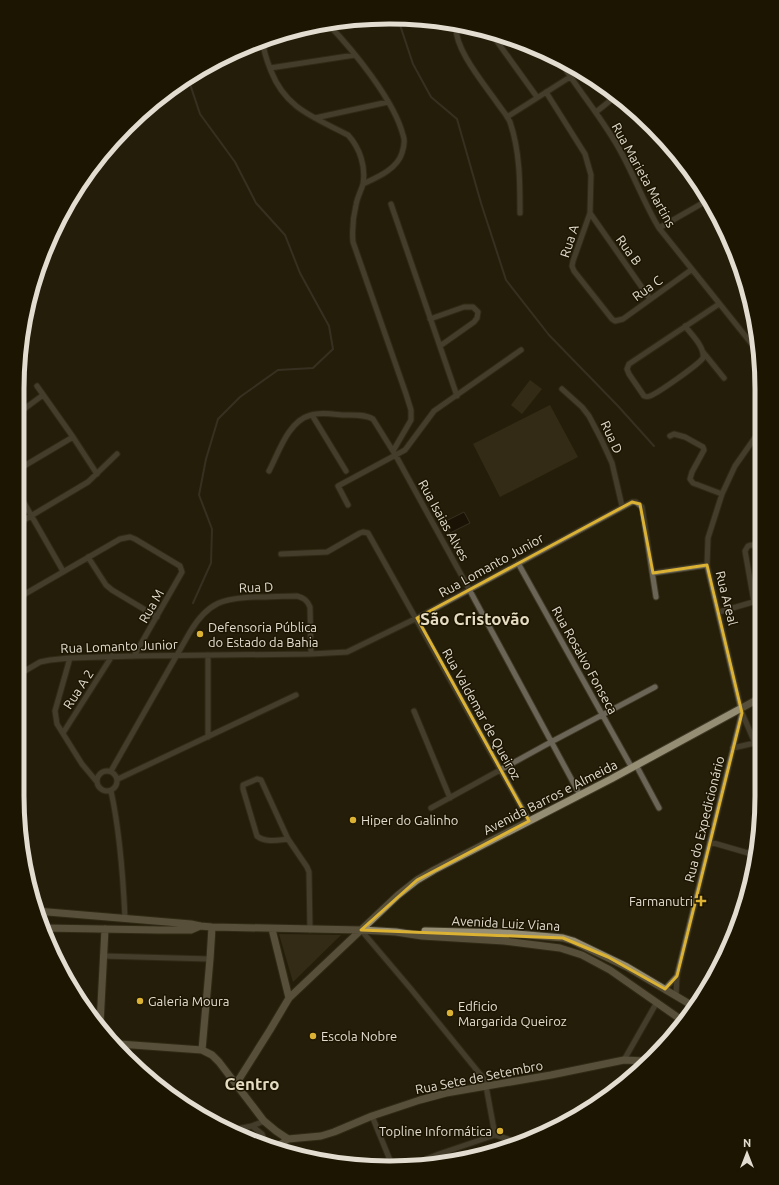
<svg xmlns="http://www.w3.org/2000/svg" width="779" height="1185" viewBox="0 0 779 1185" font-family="Ubuntu,sans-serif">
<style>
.green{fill:#453c25}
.water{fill:#0e0600;stroke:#4e463e}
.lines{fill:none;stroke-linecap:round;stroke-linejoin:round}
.stream{stroke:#4e463e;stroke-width:2}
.street-casing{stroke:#3f3925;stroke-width:7}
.secondary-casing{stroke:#3f3925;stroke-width:9}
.street{stroke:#6a6556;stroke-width:5}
.secondary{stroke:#958d74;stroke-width:7}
.marked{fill:none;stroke:#dbb233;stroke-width:3;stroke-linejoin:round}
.poi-dot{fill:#dbb233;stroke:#1c1502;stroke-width:1.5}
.labels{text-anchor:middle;stroke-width:3;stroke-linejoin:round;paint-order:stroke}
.street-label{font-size:13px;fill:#e2ddd0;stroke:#1c1502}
.poi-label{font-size:13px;fill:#e2ddd0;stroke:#1c1502;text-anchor:start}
.district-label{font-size:17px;font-weight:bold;fill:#e5dcc2;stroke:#1c1502}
.rim{fill:none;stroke:#e2ddd0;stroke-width:5}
</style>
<rect width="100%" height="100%" fill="#251e09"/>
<path class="green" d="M530,380L542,389L522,414L511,405Z
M550,405L578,457L500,497L473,444Z
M279,934L341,935L293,982Z
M244,1134C252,1134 256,1136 260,1143L247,1140L241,1136Z"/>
<path class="water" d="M464,512L470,523L450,533L444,522Z"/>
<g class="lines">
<path class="stream" d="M398,19L413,64L431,97L457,119L481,203L506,280L549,335L618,406L654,446
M188,78L200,114L235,162L256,203L285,235L300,273L329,326L333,349L313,368L278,370L240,397L218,419L206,459L199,495L212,529L211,563L193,603"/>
<defs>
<path id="street" d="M328,24C353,50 394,100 403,135C405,140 404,147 402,153C397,169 378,177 363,184
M456,24C453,48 485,85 498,104C502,110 507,115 510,122C520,151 520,183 520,213
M491,33L537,97
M263,41C263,51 267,61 271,71C286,109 314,117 348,135C360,148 366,167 363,184C361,191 357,198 356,205C353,217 352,230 353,242L406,394L411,410V420L393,451
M559,59C579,92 604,120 622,154C635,178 645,205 659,228L759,353
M270,68L355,55
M546,92L585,154L591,175L590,213L573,261L572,266L574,271L612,319L615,321L623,319L691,270
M596,112L616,96
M507,117L570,77
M315,118L388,102
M391,204L457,396
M590,213L650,299
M659,228L708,200
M430,319L464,307H473L478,312L477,318L474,322L440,346
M685,326C691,334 705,347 703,358C698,365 658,393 650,396C647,397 647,397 644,396L629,374L627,369L629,364L719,304
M703,352L724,378
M37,386L73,437L97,474
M562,389L582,407L589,416L601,439L612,463L622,506
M20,412L43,395
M312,415L346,471
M670,436L674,434L685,437L703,447L704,450L692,472L690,479L693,483L722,494
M19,469L73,437
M269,471C279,452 288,421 311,415C321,412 332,414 342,415C352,415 364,414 373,419L396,456L469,589L580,795
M19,494L63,571
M348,505L338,486L405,450L434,411L521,350
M19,523L88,482L117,454
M281,554L327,552L360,533L363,532L368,533L529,821
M88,557L106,585L112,590L157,617
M518,563L632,768
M653,573L707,565
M18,598L120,539L130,537L135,539L180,566L182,572L134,656
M754,602L745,551L748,546C753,544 757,545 760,550
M719,612L760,600
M70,658L55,711L57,724L82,764L97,782
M18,661L24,671
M18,675L40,662L50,660L70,658L134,656L311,654L347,652L417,618L632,502H636L642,507L656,597
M414,711L450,798
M63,733L112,656
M208,737V655
M755,743L742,713L707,565L708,538L722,494L735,466L761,429
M733,748L759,742
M636,765L659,808
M97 781a10 10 0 1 1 20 0a10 10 0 1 1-20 0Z
M111,771L190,632C208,602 223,598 257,597C270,597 284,596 297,596C304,598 307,600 310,607L311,654
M118,779L296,695
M111,791C120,832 123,875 125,918
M431,808L551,742L655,687
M288,839C279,840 265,843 257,836L243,789V785L257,779L261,780L288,839L307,867L309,872L310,930
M710,842L755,855
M361,930L411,989L484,1079L486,1086L495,1135
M103,956L210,959
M665,989L677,976
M676,995L677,976L742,713
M624,1060L657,1002
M372,1116L392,1165
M252,1126L262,1134L266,1144
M231,1130L252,1126L264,1121
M495,1135L514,1141
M414,1164L439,1154L495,1135"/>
<path id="secondary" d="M36,911L191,924L200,926L212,927L361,930L396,932L422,936L504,941L560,948L582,955L610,970L683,1021
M43,928L159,930H191L200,926
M272,929L289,998
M425,931L505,933L563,938L573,941L627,967L693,1006
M100,1024L105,929
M119,1044L202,1050L212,1055L219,1062L264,1121L276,1131L288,1139
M202,1050L210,959L212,927
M236,1084L270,1030L289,998L398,895L417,880L434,870L611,779L760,698
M277,1147L288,1139L321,1136L334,1132L372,1116L420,1100L446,1093L551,1075L624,1060L645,1061"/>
</defs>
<use href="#street" class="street-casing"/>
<use href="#secondary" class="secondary-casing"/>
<use href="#street" class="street"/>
<use href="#secondary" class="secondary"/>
</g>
<path d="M0 0H779V1185H0ZM632,502L640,504L653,573L707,565L742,713L677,976L665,989L608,957L563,938L361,930L417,880L529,821L417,618Z" fill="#251e09" fill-opacity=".55" fill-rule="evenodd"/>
<path class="marked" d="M632,502L640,504L653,573L707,565L742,713L677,976L665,989L608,957L563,938L361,930L417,880L529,821L417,618Z"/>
<g class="poi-dot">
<circle cx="200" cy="634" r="4"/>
<circle cx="353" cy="820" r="4"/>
<path d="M699 895h4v4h4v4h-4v4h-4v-4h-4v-4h4z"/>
<circle cx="140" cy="1001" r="4"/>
<circle cx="450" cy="1013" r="4"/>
<circle cx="313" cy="1036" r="4"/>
<circle cx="500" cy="1131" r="4"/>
</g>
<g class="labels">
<g class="street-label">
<text transform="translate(644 175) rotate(61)" y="5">Rua Marieta Martins</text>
<text transform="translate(569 241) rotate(-72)" y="5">Rua A</text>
<text transform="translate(629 250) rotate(54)" y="5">Rua B</text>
<text transform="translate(647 288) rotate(-36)" y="5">Rua C</text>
<text transform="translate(612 437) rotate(65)" y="5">Rua D</text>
<text transform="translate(444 520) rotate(61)" y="5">Rua Isaias Alves</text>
<text transform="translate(491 565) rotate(-29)" y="5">Rua Lomanto Junior</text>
<text transform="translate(256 587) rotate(-2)" y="5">Rua D</text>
<text transform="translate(727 598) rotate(76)" y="5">Rua Areal</text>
<text transform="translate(151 606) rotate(-60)" y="5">Rua M</text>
<text transform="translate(119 646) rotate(-2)" y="5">Rua Lomanto Junior</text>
<text transform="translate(585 660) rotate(61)" y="5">Rua Rosalvo Fonseca</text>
<text transform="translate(78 689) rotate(-57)" y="5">Rua A 2</text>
<text transform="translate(482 714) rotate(61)" y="5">Rua Valdemar de Queiroz</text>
<text transform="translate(550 797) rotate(-27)" y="5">Avenida Barros e Almeida</text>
<text transform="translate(704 819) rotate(-76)" y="5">Rua do Expedicionário</text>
<text transform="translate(506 923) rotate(3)" y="5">Avenida Luiz Viana</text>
<text transform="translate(479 1077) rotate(-11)" y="5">Rua Sete de Setembro</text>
</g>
<g class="poi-label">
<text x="208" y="632">Defensoria Pública<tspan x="208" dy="15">do Estado da Bahia</tspan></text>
<text x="361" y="825">Hiper do Galinho</text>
<text x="693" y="906" text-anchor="end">Farmanutri</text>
<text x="148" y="1006">Galeria Moura</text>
<text x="458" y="1011">Edficio<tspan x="458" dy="15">Margarida Queiroz</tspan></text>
<text x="321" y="1041">Escola Nobre</text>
<text x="492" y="1136" text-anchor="end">Topline Informática</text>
</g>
<g class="district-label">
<text x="475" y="625">São Cristovão</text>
<text x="252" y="1090">Centro</text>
</g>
</g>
<path d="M0 0H779V1185H0ZM389 24H390A365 365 0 0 1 755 389V796A365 365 0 0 1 390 1161H389A365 365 0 0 1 24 796V389A365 365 0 0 1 389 24Z" fill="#1c1502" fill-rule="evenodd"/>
<path class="rim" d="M389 24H390A365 365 0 0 1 755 389V796A365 365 0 0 1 390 1161H389A365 365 0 0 1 24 796V389A365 365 0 0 1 389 24Z"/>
<g transform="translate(747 1153)" stroke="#1c1502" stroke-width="3" paint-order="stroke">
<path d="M0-3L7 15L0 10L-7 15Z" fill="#e2ddd0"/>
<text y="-6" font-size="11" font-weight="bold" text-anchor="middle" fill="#e2ddd0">N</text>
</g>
</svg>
